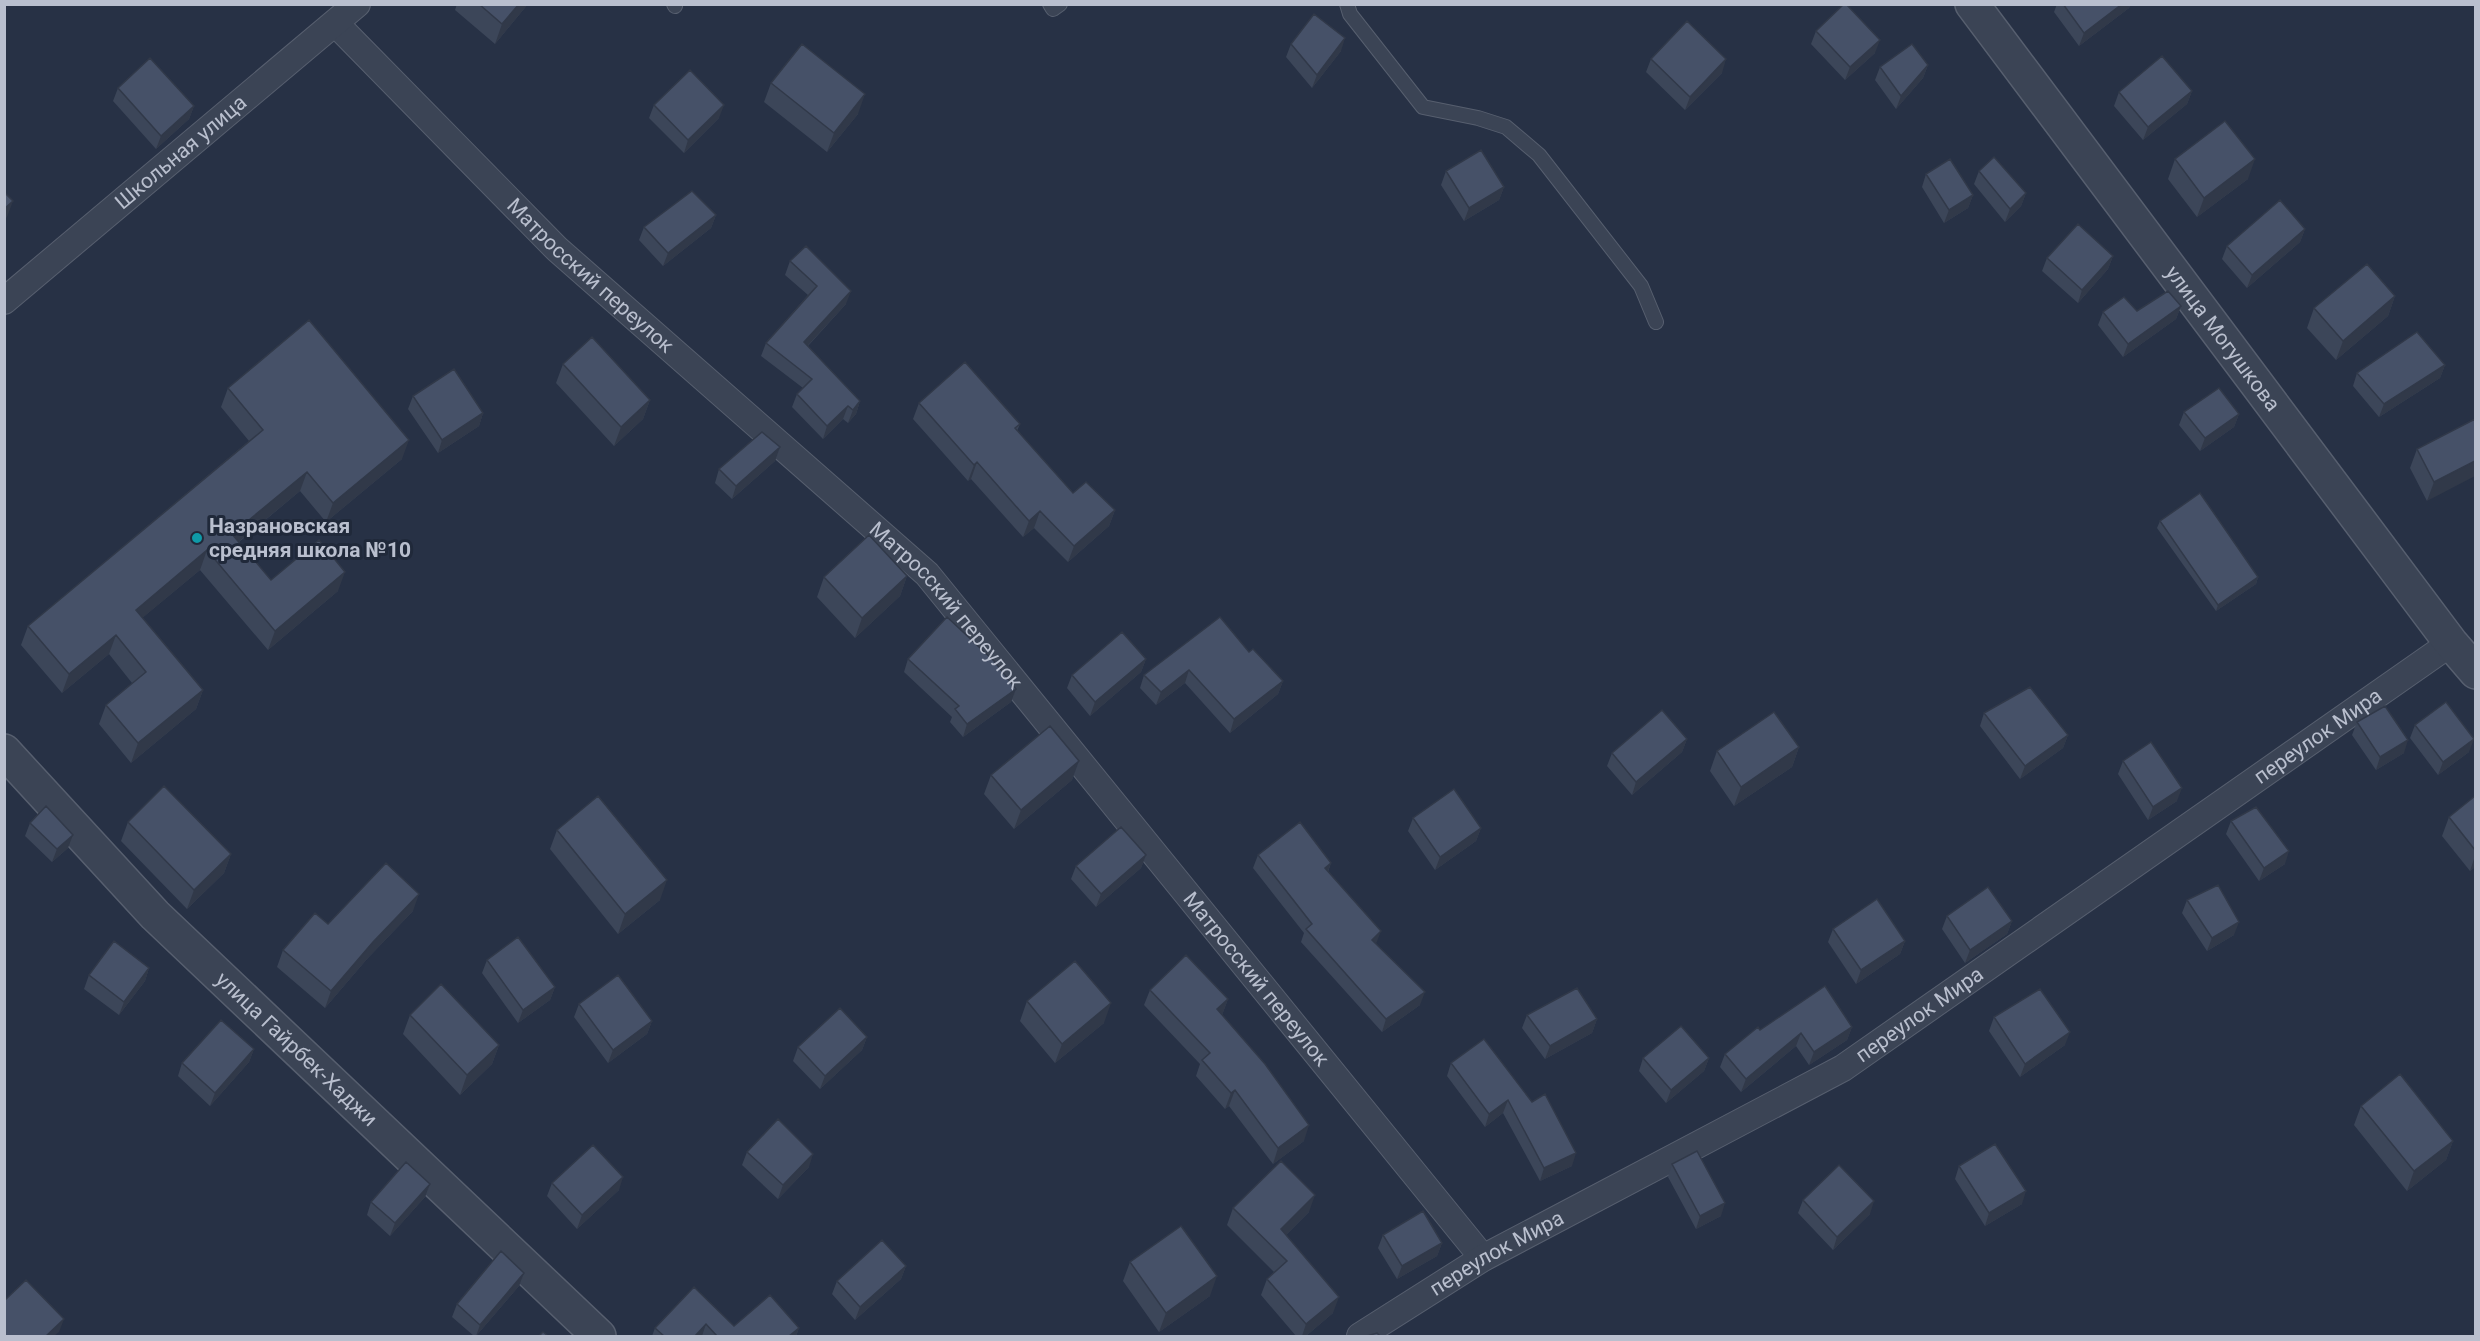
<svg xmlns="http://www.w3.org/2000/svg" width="2480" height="1341" viewBox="0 0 2480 1341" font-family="Roboto,sans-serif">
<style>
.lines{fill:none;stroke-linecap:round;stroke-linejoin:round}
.service-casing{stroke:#575f6f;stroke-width:16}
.minor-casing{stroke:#575f6f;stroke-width:28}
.tertiary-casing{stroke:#575f6f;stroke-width:36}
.service{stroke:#3b4455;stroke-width:14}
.minor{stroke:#3b4455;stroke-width:26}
.tertiary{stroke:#3b4455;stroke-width:33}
.wall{fill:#3c4659}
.shaded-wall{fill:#313949}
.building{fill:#465168;stroke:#313949;stroke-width:1.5}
.culture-dot{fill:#0f9aa8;stroke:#20293a;stroke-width:2}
.labels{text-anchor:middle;stroke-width:6;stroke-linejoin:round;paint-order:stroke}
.street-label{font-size:21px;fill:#b9bfce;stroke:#20293a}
.poi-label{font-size:21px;font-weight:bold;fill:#b9bfce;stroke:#20293a;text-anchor:start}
</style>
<rect width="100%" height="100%" fill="#273145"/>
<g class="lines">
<defs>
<path id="service" d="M674,4L675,6
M1050,4L1053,9L1060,4
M1347,4L1350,14L1423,107L1478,118L1506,127L1539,155L1641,286L1656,322"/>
<g id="minor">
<path id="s1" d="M336,24L557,249L927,574L1483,1258"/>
<path id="s2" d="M4,301L357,4"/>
<path id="s3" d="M1360,1336L1483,1258L1843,1068L2451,643"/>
</g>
<g id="tertiary">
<path id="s4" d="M1972,4L2451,643L2476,672"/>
<path id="s5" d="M4,751L155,915L599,1336"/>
</g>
</defs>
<use href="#service" class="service-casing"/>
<use href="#minor" class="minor-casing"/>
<use href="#tertiary" class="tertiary-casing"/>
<use href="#service" class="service"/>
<use href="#minor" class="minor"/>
<use href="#tertiary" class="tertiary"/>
</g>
<path class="wall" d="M457,4H528L495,44L455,10Z
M2057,4H2131L2129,8L2079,46L2054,12Z
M1816,31L1875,53L1845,80L1811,44Z
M1291,44L1341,51L1312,88L1286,57Z
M1651,59L1722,73L1685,110L1646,72Z
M1928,65L1923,78L1896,109L1875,80L1880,67Z
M771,83L858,114L827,152L764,102Z
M118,88L194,106L189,119L156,149L113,101Z
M2192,91L2187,104L2143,140L2114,106L2119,92Z
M654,105L719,118L684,153L649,118Z
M2175,159L2248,179L2197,217L2168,179Z
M1446,171L1504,187L1499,200L1464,221L1441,185Z
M1979,171L2026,193L2021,206L2005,222L1974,184Z
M1926,174L1973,195L1968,208L1944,223L1922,187Z
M716,215L711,228L663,266L639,240L644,227Z
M2305,229L2300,242L2247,288L2222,259L2227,246Z
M2113,256L2108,269L2078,303L2042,271L2047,258Z
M790,261L846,304L808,346L860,401L856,414L848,423L843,419L823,439L792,407L797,394L803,388L761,356L766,343L808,295L785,275Z
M2395,296L2388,316L2336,360L2307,328L2314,308Z
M2181,306L2176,319L2123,357L2098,325L2103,312L2137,311Z
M563,364L650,400L643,419L614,446L556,383Z
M2445,365L2440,378L2379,417L2353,386L2357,373Z
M228,388L402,459L326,522L300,491L239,542L271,580L338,591L268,650L200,570L142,618L203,690L196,709L131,763L99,724L106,705L132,683L109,654L62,693L21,645L28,626L249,441L221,407Z
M413,396L483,413L479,426L438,453L408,409Z
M919,403L1020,424L1017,431L1073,493L1115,510L1109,526L1068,562L1034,528L1023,537L971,479L968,481L913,419Z
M2184,412L2239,414L2234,427L2200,451L2179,425Z
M2475,419L2427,501L2410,468L2417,449Z
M780,447L775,461L732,499L715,483L719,469Z
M2160,521L2258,577L2256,584L2216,611L2157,528Z
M907,576L900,596L855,638L817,597L824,577Z
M1249,652L1283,681L1278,694L1230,733L1185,683L1156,705L1140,688L1144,675Z
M908,659L1016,689L1011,702L963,737L950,722L952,717L904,672Z
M1146,659L1141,672L1090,716L1067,688L1072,675Z
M1984,713L2068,735L2063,748L2020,779L1980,726Z
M2357,722L2404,753L2376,770L2352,735Z
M2415,725L2469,752L2438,775L2410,738Z
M1687,739L1682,752L1632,795L1607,766L1612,753Z
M1799,747L1792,767L1734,806L1710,771L1717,751Z
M1079,761L1072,780L1014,829L984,794L991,775Z
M2123,761L2177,801L2148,820L2118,774Z
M2475,796V867L2470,871L2442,836L2449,817Z
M1413,818L1481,828L1476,841L1435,870L1408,831Z
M2231,821L2285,864L2259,881L2226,834Z
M128,822L231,854L224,873L187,909L121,841Z
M30,823L68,848L52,862L25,836Z
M557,830L660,900L618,934L550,849Z
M1146,855L1141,868L1096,907L1071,879L1076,866Z
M1258,855L1331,863L1328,872L1376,944L1420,1005L1382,1032L1301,942L1304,933L1253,868Z
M2187,900L2234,935L2207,951L2182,913Z
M413,911L367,959L325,1008L277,967L283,950L328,924Z
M1947,916L2012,921L2007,934L1965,963L1942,929Z
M1833,929L1905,941L1900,954L1856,984L1828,942Z
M487,960L555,987L550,1000L518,1023L482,973Z
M149,968L145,981L119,1015L84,989L89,975Z
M1150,990L1228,999L1222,1015L1304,1141L1273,1164L1229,1106L1225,1109L1196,1076L1200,1064L1144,1005Z
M1027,1001L1104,1023L1055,1063L1020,1021Z
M579,1004L652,1021L647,1034L608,1063L574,1017Z
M410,1015L499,1045L492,1064L460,1095L403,1034Z
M1527,1015L1597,1019L1592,1033L1545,1059L1522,1028Z
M1994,1017L2065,1045L2020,1077L1989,1031Z
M1852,1027L1847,1040L1809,1065L1796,1046L1741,1092L1720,1067L1725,1054L1760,1030Z
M867,1037L862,1050L820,1089L793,1061L798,1047Z
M1484,1039L1572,1166L1540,1181L1503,1113L1485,1127L1447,1076L1451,1063Z
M254,1049L249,1062L210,1106L178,1076L182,1063Z
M1643,1058H1709L1704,1071L1666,1103L1639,1071Z
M2361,1106L2453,1141L2446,1160L2407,1191L2354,1125Z
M747,1152L809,1167L778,1199L742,1165Z
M1672,1164L1721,1216L1696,1229L1668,1177Z
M1959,1166L2022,1204L1985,1226L1955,1179Z
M552,1183L619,1190L577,1229L547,1196Z
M430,1184L425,1197L390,1236L367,1215L371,1202Z
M1803,1200L1870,1214L1833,1250L1798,1213Z
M1233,1208L1309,1212L1286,1235L1333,1313L1306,1336H1296L1261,1295L1267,1279L1274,1272L1227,1225Z
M1383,1235L1442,1243L1437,1256L1397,1279L1378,1248Z
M1130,1262L1210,1296L1159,1332L1123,1281Z
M906,1266L901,1279L855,1320L832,1294L837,1281Z
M524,1273L519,1286L476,1336H474L452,1317L457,1304Z
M694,1287L734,1326L799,1328L796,1336H652L655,1328Z"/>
<path class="shaded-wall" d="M519,4H528L495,44L502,24Z
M2122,4H2131L2129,8L2079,46L2084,33Z
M1345,38L1341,51L1312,88L1317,75Z
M1880,40L1875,53L1845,80L1850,67Z
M1726,59L1722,73L1685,110L1690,97Z
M1928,65L1923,78L1896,109L1901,96Z
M2192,91L2187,104L2143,140L2148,127Z
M865,94L858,114L827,152L834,133Z
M724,105L719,118L684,153L688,140Z
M194,106L189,119L156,149L161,136Z
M2255,159L2248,179L2197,217L2204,198Z
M1504,187L1499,200L1464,221L1469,208Z
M2026,193L2021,206L2005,222L2010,209Z
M1973,195L1968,208L1944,223L1949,210Z
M13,201L7,217L4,220V209Z
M716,215L711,228L663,266L668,253Z
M2305,229L2300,242L2247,288L2252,275Z
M2113,256L2108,269L2078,303L2082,290Z
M851,291L846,304L799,355L804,342Z
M2395,296L2388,316L2336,360L2343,341Z
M2181,306L2176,319L2123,357L2128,344Z
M2445,365L2440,378L2379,417L2384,404Z
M650,400L643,419L614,446L621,427Z
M860,401L856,414L848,423L853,410Z
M848,406L843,419L823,439L827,426Z
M483,413L479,426L438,453L442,440Z
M2239,414L2234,427L2200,451L2205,438Z
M409,440L402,459L326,522L333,503Z
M780,447L775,461L732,499L736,486Z
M2475,461V476L2427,501L2434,482Z
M977,462L971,479L968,481L974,465Z
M307,472L300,491L225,553L232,534Z
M1115,510L1109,526L1068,562L1074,546Z
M1040,511L1034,528L1023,537L1029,521Z
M207,550L200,570L129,629L136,610Z
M345,572L338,591L268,650L275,631Z
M907,576L900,596L855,638L862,618Z
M2258,577L2256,584L2216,611L2218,605Z
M116,635L109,654L62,693L69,674Z
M1146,659L1141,672L1090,716L1095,702Z
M1189,670L1185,683L1156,705L1161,692Z
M1283,681L1278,694L1230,733L1234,719Z
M1016,689L1011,702L963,737L967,724Z
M203,690L196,709L131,763L138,743Z
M2068,735L2063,748L2020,779L2025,766Z
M1687,739L1682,752L1632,795L1636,782Z
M2474,739L2469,752L2438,775L2443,762Z
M2408,740L2404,753L2376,770L2380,757Z
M1799,747L1792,767L1734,806L1741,787Z
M1079,761L1072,780L1014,829L1021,810Z
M2182,788L2177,801L2148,820L2153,807Z
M1481,828L1476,841L1435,870L1440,857Z
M73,835L68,848L52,862L57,849Z
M2289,851L2285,864L2259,881L2264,868Z
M231,854L224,873L187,909L194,890Z
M1146,855L1141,868L1096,907L1101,894Z
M2475,856V867L2470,871Z
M1331,863L1326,876L1325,868Z
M667,880L660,900L618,934L625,914Z
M419,894L413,911L367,959L325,1008L331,991L373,942Z
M2012,921L2007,934L1965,963L1970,950Z
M2239,922L2234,935L2207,951L2212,938Z
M1381,931L1376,944L1372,940Z
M1905,941L1900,954L1856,984L1861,970Z
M149,968L145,981L119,1015L124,1002Z
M555,987L550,1000L518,1023L523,1010Z
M1425,992L1420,1005L1382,1032L1386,1019Z
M1228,999L1222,1015L1217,1009Z
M1111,1003L1104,1023L1055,1063L1062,1044Z
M1597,1019L1592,1033L1545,1059L1550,1046Z
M652,1021L647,1034L608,1063L613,1050Z
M1852,1027L1847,1040L1809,1065L1814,1052Z
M2070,1032L2065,1045L2020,1077L2025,1064Z
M1801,1033L1796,1046L1741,1092L1746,1079Z
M867,1037L862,1050L820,1089L825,1076Z
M499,1045L492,1064L460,1095L467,1075Z
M254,1049L249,1062L210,1106L215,1093Z
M1709,1058L1704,1071L1666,1103L1671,1090Z
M1235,1090L1229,1106L1225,1109L1231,1093Z
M1508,1100L1503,1113L1485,1127L1489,1114Z
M1309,1125L1304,1141L1273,1164L1278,1148Z
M2453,1141L2446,1160L2407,1191L2414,1171Z
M1576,1153L1572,1166L1540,1181L1544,1168Z
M813,1154L809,1167L778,1199L783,1185Z
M623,1177L619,1190L577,1229L582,1215Z
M430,1184L425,1197L390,1236L395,1223Z
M2026,1191L2022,1204L1985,1226L1989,1213Z
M1315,1195L1309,1212L1275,1246L1281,1229Z
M1874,1201L1870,1214L1833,1250L1837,1237Z
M1725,1203L1721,1216L1696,1229L1700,1216Z
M1442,1243L1437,1256L1397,1279L1402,1266Z
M906,1266L901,1279L855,1320L860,1307Z
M524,1273L519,1286L476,1336L480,1325Z
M1217,1276L1210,1296L1159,1332L1166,1313Z
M1339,1297L1333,1313L1306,1336H1302L1306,1324Z
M64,1319L59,1332L54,1336H46Z
M706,1324L702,1336H695Z
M799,1328L796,1336H789Z"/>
<path class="building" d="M479,4H519L502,24Z
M1844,4H1846L1880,40L1850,67L1816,31Z
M2063,4H2122L2084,33Z
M1314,14L1345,38L1317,75L1291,44Z
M1687,21L1726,59L1690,97L1651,59Z
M802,44L865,94L834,133L771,83Z
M1912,44L1928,65L1901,96L1880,67Z
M2162,56L2192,91L2148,127L2119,92Z
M150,58L194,106L161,136L118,88Z
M690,70L724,105L688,140L654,105Z
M2225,121L2255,159L2204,198L2175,159Z
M1481,150L1504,187L1469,208L1446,171Z
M1994,157L2026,193L2010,209L1979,171Z
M1950,159L1973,195L1949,210L1926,174Z
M692,191L716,215L668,253L644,227Z
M4,192L13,201L4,209Z
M2280,200L2305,229L2252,275L2227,246Z
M2078,224L2113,256L2082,290L2047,258Z
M806,246L851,291L804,342L860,401L853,410L848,406L827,426L797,394L812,379L766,343L817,286L790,261Z
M2367,264L2395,296L2343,341L2314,308Z
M2168,291L2181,306L2128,344L2103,312L2124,297L2137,311Z
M309,320L409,440L333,503L307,472L232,534L271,580L319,540L345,572L275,631L207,550L136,610L203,690L138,743L106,705L146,672L116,635L69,674L28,626L263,430L228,388Z
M2417,332L2445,365L2384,404L2357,373Z
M592,337L650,400L621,427L563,364Z
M965,362L1020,424L1015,428L1073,493L1086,482L1115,510L1074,546L1040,511L1029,521L977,462L974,465L919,403Z
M454,369L483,413L442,440L413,396Z
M2219,388L2239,414L2205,438L2184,412Z
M2475,419V461L2434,482L2417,449Z
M762,432L780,447L736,486L719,469Z
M2200,493L2258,577L2218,605L2160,521Z
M869,535L907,576L862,618L824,577Z
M947,617L994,661L1016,689L967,724L955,709L959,706L908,659Z
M1220,617L1249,652L1253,649L1283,681L1234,719L1189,670L1161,692L1144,675Z
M1122,632L1146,659L1095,702L1072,675Z
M2030,687L2068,735L2025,766L1984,713Z
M2446,702L2474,739L2443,762L2415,725Z
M2385,706L2408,740L2380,757L2357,722Z
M1662,710L1687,739L1636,782L1612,753Z
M1774,712L1799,747L1741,787L1717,751Z
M1050,726L1079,761L1021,810L991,775Z
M2151,742L2182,788L2153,807L2123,761Z
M164,786L231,854L194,890L128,822Z
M1454,789L1481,828L1440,857L1413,818Z
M598,796L667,880L625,914L557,830Z
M2475,796V850L2449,817Z
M46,806L73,835L57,849L30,823Z
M2256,807L2289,851L2264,868L2231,821Z
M1300,822L1331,863L1325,868L1381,931L1372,940L1425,992L1386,1019L1306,929L1312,924L1258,855Z
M1121,827L1146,855L1101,894L1076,866Z
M386,863L419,894L373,942L331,991L283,950L315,913L328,924Z
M2218,885L2239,922L2212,938L2187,900Z
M1988,887L2012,921L1970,950L1947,916Z
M1877,899L1905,941L1861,970L1833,929Z
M518,937L555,987L523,1010L487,960Z
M114,941L149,968L124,1002L89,975Z
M1186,955L1228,999L1217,1009L1265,1064L1309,1125L1278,1148L1235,1090L1231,1093L1202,1060L1210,1053L1150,990Z
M1075,961L1111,1003L1062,1044L1027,1001Z
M618,975L652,1021L613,1050L579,1004Z
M441,984L499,1045L467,1075L410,1015Z
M1825,986L1852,1027L1814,1052L1801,1033L1746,1079L1725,1054L1758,1027L1760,1030Z
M1577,988L1597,1019L1550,1046L1527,1015Z
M2040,989L2070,1032L2025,1064L1994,1017Z
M840,1008L867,1037L825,1076L798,1047Z
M221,1020L254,1049L215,1093L182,1063Z
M1681,1026L1709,1058L1671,1090L1643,1058Z
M1484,1039L1532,1102L1545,1094L1576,1153L1544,1168L1508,1100L1489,1114L1451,1063Z
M2400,1074L2453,1141L2414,1171L2361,1106Z
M778,1119L813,1154L783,1185L747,1152Z
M1995,1144L2026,1191L1989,1213L1959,1166Z
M593,1145L623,1177L582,1215L552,1183Z
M1697,1151L1725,1203L1700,1216L1672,1164Z
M1281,1161L1315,1195L1281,1229L1339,1297L1306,1324L1267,1279L1287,1261L1233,1208Z
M406,1162L430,1184L395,1223L371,1202Z
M1839,1165L1874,1201L1837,1237L1803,1200Z
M1423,1211L1442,1243L1402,1266L1383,1235Z
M1181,1226L1217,1276L1166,1313L1130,1262Z
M882,1240L906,1266L860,1307L837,1281Z
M501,1251L524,1273L480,1325L457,1304Z
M26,1280L64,1319L46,1336H4V1301Z
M694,1287L734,1326L770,1295L799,1328L789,1336H717L706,1324L695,1336H664L655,1328Z
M543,1332L548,1336H539Z
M1377,1333L1380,1336H1367Z"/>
<circle class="culture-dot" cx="197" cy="538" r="6"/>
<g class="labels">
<g class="street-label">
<text dy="7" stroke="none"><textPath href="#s2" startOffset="231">Школьная улица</textPath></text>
<text dy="7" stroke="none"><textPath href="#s1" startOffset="358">Матросский переулок</textPath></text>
<text dy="7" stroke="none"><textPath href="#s4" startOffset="418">улица Могушкова</textPath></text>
<text dy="7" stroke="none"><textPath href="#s1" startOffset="844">Матросский переулок</textPath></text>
<text dy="7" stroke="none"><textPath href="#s3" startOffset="1132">переулок Мира</textPath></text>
<text dy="7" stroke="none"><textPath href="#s1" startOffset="1330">Матросский переулок</textPath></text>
<text dy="7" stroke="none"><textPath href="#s3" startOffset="646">переулок Мира</textPath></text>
<text dy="7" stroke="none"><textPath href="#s5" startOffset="418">улица Гайрбек-Хаджи</textPath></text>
<text dy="7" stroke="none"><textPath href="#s3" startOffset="160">переулок Мира</textPath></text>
</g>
<g class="poi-label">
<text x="209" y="533">Назрановская<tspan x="209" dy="24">средняя школа №10</tspan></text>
</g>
</g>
<rect width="2480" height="1341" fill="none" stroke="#b9bfce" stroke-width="12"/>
</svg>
